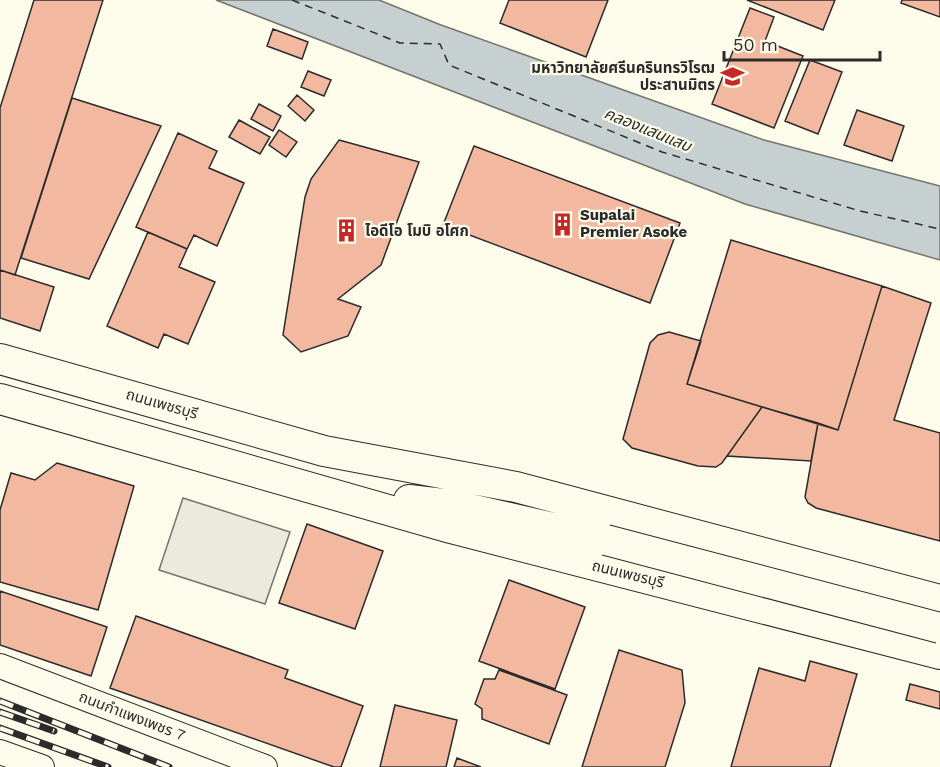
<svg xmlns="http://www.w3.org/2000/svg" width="940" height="767" viewBox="0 0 940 767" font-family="'Work Sans','Noto Sans Thai',sans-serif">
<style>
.parking{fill:#eceadb;stroke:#74746e;stroke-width:1.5}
.water{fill:#c7d0d0;stroke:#74746e;stroke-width:1.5}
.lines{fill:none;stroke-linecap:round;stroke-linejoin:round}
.ferry{stroke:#2b2b2b;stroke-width:1.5;stroke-dasharray:8 6;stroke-linecap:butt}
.building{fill:#f2b8a0;stroke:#2b2b2b;stroke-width:1.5}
.tertiary-casing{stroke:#2b2b2b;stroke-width:26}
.primary-casing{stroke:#2b2b2b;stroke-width:32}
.tertiary{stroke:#fdfbea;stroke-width:24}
.primary{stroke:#fdfbea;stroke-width:30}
.rail-casing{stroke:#2b2b2b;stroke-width:7}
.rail{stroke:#fdfbea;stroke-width:4.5;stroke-dasharray:14;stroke-linecap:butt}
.primary-bridge-casing{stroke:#2b2b2b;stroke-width:32;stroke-linecap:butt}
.primary-bridge{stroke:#fdfbea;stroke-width:30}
.labels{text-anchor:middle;stroke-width:4.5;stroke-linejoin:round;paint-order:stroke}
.poi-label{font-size:15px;font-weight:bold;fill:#2b2b2b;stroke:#fdfbea;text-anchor:start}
.street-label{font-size:15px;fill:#2b2b2b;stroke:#fdfbea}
.water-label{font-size:16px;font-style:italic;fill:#2b2b2b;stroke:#fdfbea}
</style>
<rect width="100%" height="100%" fill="#fdfbea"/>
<path class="parking" d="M183,498L290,532L265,604L159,570Z"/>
<path class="water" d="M216,0H379L441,25L764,140L940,186V260L745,204Z"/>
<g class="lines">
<path class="ferry" d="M292,0L400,43L440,44L449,65L662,152L860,211L940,229"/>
</g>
<path class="building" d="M34,0H103L15,275L0,270V108Z
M509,0H608L586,57L500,23Z
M747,0H835L823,30Z
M902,0H940V17L901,3Z
M750,8L774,17L765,41L803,56L774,128L712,104Z
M273,29L308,42L302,59L267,46Z
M810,60L842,72L818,134L785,121Z
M308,71L331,80L324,96L301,87Z
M297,95L314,110L305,121L288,106Z
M72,98L161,126L89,279L21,258Z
M259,104L281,116L273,131L251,119Z
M857,110L904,126L892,161L844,145Z
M239,120L270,137L260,154L229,137Z
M279,130L297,142L286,157L269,145Z
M178,133L217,151L209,168L244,183L217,246L194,235L187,249L136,227Z
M339,140L419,162L381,265L338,299L361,307L348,336L301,352L283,335L305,197L311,179Z
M474,146L680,223L650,303L443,225Z
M148,232L187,249L179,267L215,282L188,344L164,334L158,348L107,326Z
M731,240L882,286L838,430L687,384Z
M0,270L54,287L40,331L0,318Z
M882,286L931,303L894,420L940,433V541L816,508L808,503L805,497L818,423L838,430Z
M669,332L701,341L687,384L762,407L722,463L716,467L698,466L632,448L623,439L650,343L658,335Z
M762,407L818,423L811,461L727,456Z
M57,463L134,486L98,610L0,582V510L11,473L35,480Z
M307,524L383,551L355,629L279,603Z
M509,580L585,607L555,689L479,661Z
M0,591L107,627L91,676L0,645Z
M136,616L288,670L285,678L363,706L341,767H334L110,688Z
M619,650L682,670L685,703L665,767H582Z
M810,661L857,674L830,767H731L759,668L805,681Z
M499,670L567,695L549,744L482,719V709L475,704L484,679H495Z
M910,684L940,692V709L906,700Z
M395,705L457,720L446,767H380Z
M457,758L481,767H454Z"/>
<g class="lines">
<defs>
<path id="tertiary" d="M0,666L265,767
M0,752L42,767"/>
<path id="primary" d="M0,359L324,451L516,487L940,600
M0,399L451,528L940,654
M409,500L452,505L606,540"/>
</defs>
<use href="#tertiary" class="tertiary-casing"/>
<use href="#primary" class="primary-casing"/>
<use href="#tertiary" class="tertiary"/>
<use href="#primary" class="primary"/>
<defs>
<path id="rail" d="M0,701L169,767
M0,712L54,731
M0,728L108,767"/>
</defs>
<use href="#rail" class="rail-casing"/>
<use href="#rail" class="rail"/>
<defs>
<path id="primary-bridge" d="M606,540L940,628"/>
</defs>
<use href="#primary-bridge" class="primary-bridge-casing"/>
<use href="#primary-bridge" class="primary-bridge"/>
</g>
<defs>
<symbol id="university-bare" viewBox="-9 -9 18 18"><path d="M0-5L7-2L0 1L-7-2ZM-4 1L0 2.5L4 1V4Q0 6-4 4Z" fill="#c62828" stroke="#fdfbea" stroke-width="2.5" paint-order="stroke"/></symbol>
<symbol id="building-bare" viewBox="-9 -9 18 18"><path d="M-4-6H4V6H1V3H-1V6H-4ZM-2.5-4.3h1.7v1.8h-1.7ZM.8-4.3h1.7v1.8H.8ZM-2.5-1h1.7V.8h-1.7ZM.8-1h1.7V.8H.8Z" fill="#c62828" stroke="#fdfbea" stroke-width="2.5" paint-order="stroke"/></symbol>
</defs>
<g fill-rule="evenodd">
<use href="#university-bare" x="716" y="60" width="33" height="33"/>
<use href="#building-bare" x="546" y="208" width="33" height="33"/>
<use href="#building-bare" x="330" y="214" width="33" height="33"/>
</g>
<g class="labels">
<g class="poi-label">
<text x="715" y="73" text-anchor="end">มหาวิทยาลัยศรีนครินทรวิโรฒ<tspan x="715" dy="17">ประสานมิตร</tspan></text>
<text x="580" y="220">Supalai<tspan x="580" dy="17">Premier Asoke</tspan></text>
<text x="365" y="236">ไอดีโอ โมบิ อโศก</text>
</g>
<g class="street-label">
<text transform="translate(162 404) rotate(16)" y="5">ถนนเพชรบุรี</text>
<text transform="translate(628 574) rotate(14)" y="5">ถนนเพชรบุรี</text>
<text transform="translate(132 716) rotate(21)" y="5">ถนนกำแพงเพชร 7</text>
</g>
<g class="water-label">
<text transform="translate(648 129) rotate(22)" y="6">คลองแสนแสบ</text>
</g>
</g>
<path d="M724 51v9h156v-9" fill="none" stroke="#2b2b2b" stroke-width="3"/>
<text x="733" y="51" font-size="18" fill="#2b2b2b" stroke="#fdfbea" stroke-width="4.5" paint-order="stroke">50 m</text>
</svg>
